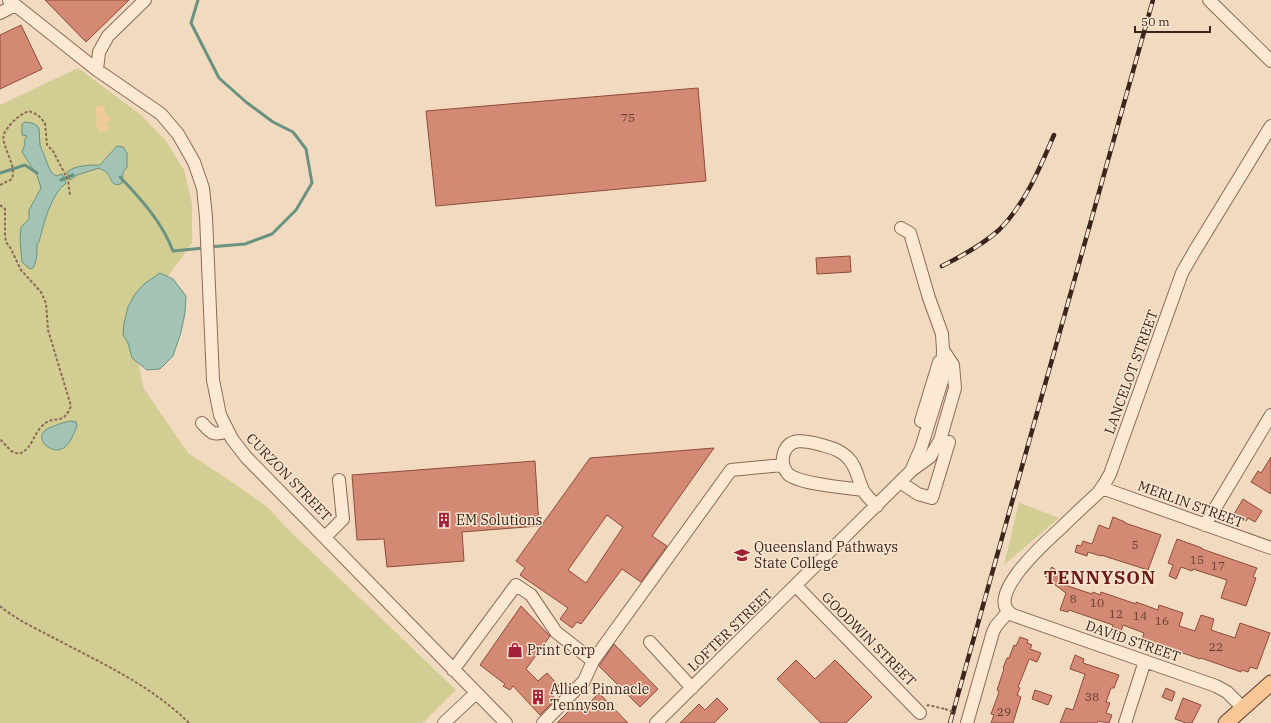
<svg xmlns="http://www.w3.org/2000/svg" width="1271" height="723" viewBox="0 0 1271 723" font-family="'IBM Plex Serif',serif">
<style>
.green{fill:#d1cd93}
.sand{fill:#f0ca9b}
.water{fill:#a3c3b4;stroke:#699281}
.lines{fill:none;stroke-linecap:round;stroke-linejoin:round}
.stream{stroke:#699281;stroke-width:3}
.building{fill:#d38973;stroke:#8d4c3a;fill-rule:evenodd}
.minor-casing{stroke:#8c6956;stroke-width:14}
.major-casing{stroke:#5a382b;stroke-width:17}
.path{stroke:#8c6956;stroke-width:2;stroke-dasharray:3 2;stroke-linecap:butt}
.minor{stroke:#fbe9d4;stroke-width:12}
.major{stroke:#f8c795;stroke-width:15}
.rail-casing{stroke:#3b251c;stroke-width:4.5}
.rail{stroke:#f8e6d0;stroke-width:3;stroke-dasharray:9;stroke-linecap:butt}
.path-bridge{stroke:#8c6956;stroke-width:2;stroke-dasharray:3 2;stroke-linecap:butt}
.labels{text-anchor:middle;stroke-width:3;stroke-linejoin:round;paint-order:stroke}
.number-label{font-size:12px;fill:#613e32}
.street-label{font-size:14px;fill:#3b251c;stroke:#f8e6d0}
.poi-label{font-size:14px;fill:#3b251c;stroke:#f8e6d0;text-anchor:start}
.district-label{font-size:18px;font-weight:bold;letter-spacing:1px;fill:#6b1a18;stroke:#f8e6d0}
</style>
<rect width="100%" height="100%" fill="#f2dac0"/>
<path class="green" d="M78,68L141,115L166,141L184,170L192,204V243L155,294L133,340L144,389L188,453L238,486L267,507L293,534L456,690L423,723H0V105Z
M1020,503L1059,518L1004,565L1019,503Z"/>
<path class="sand" d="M98,106H102L105,108V113L111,119L105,124L109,126L108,131L106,129L102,132L99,131L95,126L98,120L96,116V108Z"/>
<path class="water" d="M25,122L32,123L36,125L39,128L40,145L50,170L53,174L56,176L62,174L66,183C50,196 44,223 39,242L37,244C37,252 37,261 33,268L30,269L22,262L20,240L21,227L29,219V210L41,188L37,175L22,152L25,144L24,141L27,136L22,135V124Z
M117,146L123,147L127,153V167L123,172L122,183C113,188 112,181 108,174C106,171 102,170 99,168L77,175L70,180L67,172C76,165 89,165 100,165Z
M160,273L173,279L186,296L185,313L181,332L173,356L160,369L147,370L132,358L128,343L123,335L124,323L128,307L135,294L144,284Z
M71,421L76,422L77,426C74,433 71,442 65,447C52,457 32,438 47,429C53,426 64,422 71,421Z"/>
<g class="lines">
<path class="stream" d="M198,0L191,23L219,78L246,102L273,122L293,132L306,149L312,183L296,210L272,234L245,244L209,247
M0,173L25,165L37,173
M120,177C141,199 162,222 173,251L204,248
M61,180L73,175"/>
</g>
<path class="building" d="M45,0H129L86,42Z
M21,25L42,69L0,89V35Z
M698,88L706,181L436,206L426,111Z
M850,256L851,272L817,274L816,258Z
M714,448L652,536L667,546L641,582L622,569L581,624L577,622L572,628L560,619L568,608L520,575L525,568L516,561L590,458ZM607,515L623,527L586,583L568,570Z
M1271,457V494L1251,482L1258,471L1261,473Z
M535,461L539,526L462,532L464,561L387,567L384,539L357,540L352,475Z
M1243,499L1262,511L1255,522L1248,518L1246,521L1234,514Z
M1113,517L1125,522V523L1161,535L1148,570L1101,555V556L1088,552L1087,556L1075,552L1077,545L1081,546L1083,541L1092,544L1099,525L1109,529Z
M1177,539L1202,548V549L1257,568L1253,577L1256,578L1246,606L1221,598L1227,580L1193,569L1192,571L1181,567L1176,579L1169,576L1173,565L1168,563Z
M1052,567L1067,579L1062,584L1092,594L1093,592L1100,595L1101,592L1136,604V602L1158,610L1159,605L1183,613L1179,626L1195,631L1201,615L1214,619L1211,630L1235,638L1240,623L1270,633L1257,669L1250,667L1248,672L1242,670L1241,672L1201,658L1200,659L1180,652L1179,654L1172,651V649L1151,642L1149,646L1141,643L1144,633L1123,625L1120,635L1111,632L1113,625L1069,610L1068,612L1060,610L1066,593L1047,579L1048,578L1045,576Z
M521,606L550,636L526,669L538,681L547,673L559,686L550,694L556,699L540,715L513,686L510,690L503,686L505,684L480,665Z
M1020,637L1028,640L1027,643L1032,645L1030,649L1041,653L1037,662L1029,659L1026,667L1018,687L1020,688L1017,695L1021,697L1013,723H991L994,715L991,714L998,695L999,691L997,690L1004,669L1003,668L1007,658H1009L1014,645L1016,646Z
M614,644L658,689L640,707L599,666Z
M1075,655L1084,659L1083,663L1119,675L1114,688H1111L1106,702L1110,703L1106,713L1112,715L1109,723L1098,721L1097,723H1060L1066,708L1073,710L1085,674L1070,669Z
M796,660L815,679L835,660L872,697L846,723H821L777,679Z
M1166,688L1175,692L1172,701L1162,697Z
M1035,690L1052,696L1048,705L1032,699Z
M599,693L628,723H557L574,706L580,712Z
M717,698L728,709L714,723H680L699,704L705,710Z
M1183,698L1201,705L1192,723H1186L1175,719Z"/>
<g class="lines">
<defs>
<path id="minor" d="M9,0L97,70L161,114L178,134L194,162L203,188L206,217L213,380L220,415L232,439L246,457L506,723
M1209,0L1271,61
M0,13L15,5
M97,70L99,52L108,36L145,0
M921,421L939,362
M202,423C212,434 213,436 228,431
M912,470L930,457L940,440L955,388L953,365L943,350
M900,482L918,494L932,498L949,442L940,440
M1102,488L1271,548
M863,490C847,488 799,484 788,474C784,469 782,463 783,457C787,435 807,441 822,445C832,448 840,450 847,457C857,466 857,478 863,490C866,496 872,501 877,506
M1205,525L1271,415
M325,537L343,519L339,480
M796,586L920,713
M650,642L692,688
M453,670L516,585L531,595L556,632L593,661
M1243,708L1227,692L1216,686L1013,615C981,598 1049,539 1062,527C1074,515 1086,504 1098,493L1105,483L1110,474L1182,273L1194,252L1271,126
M444,723L476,693
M543,723L584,681L593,661L731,470L783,465
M656,723L911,471L921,448L942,381L943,350L942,334L929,298L910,233L901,228
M967,723L993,632L996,626L1008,612
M1125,723L1145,661"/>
<path id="major" d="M1226,723L1271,683"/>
</defs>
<use href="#minor" class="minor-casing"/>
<use href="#major" class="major-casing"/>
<path class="path" d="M0,185L12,179C17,163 0,145 4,134C5,131 8,128 9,126C15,119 21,114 29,111L38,115L45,123L47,145L53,151L68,180L70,195
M0,205L5,209V235L6,242L10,247L21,270L41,292L46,303L48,330L71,406C62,428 55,413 42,426C33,435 32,449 19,454L11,451L0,439
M0,606C15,619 35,628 52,637C99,662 151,685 189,723
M927,706L928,705L945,709"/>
<use href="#minor" class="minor"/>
<use href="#major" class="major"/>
<defs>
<path id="rail" d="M942,266C962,256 982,245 999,230C1025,204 1040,168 1054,135
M950,723L1153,0"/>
</defs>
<use href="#rail" class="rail-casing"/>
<use href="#rail" class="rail"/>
<path class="path-bridge" d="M945,709L956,713"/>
</g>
<defs>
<symbol id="building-bare" viewBox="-9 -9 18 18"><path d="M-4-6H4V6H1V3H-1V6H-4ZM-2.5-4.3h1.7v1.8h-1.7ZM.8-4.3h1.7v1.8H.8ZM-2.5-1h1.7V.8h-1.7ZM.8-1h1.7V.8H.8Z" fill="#a02139" stroke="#f8e6d0" stroke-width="2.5" paint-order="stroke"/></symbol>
<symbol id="school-bare" viewBox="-9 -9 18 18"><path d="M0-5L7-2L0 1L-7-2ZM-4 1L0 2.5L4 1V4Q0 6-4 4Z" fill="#a02139" stroke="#f8e6d0" stroke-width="2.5" paint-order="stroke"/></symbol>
<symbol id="shop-bare" viewBox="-9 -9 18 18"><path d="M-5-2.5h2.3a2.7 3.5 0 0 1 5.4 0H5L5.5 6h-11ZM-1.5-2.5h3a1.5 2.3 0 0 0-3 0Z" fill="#a02139" stroke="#f8e6d0" stroke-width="2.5" paint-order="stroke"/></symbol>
</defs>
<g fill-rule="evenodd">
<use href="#building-bare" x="433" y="509" width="22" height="22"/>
<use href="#school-bare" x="731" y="544" width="22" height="22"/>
<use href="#shop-bare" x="504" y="639" width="22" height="22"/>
<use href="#building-bare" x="527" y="686" width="22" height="22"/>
</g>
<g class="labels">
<g class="number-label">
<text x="628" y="122">75</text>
<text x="1135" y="549">5</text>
<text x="1197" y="564">15</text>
<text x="1218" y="570">17</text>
<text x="1073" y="603">8</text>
<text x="1097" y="607">10</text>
<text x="1116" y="618">12</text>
<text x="1140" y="620">14</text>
<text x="1162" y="625">16</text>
<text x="1216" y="651">22</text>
<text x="1092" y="701">38</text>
<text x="1004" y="716">29</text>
</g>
<g class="street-label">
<text transform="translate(1131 372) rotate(-70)" y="5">LANCELOT STREET</text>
<text transform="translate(289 477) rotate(46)" y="5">CURZON STREET</text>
<text transform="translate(1191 504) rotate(20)" y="5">MERLIN STREET</text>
<text transform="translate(730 630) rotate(-44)" y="5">LOFTER STREET</text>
<text transform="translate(869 639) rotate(45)" y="5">GOODWIN STREET</text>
<text transform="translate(1133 641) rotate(19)" y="5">DAVID STREET</text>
</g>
<g class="poi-label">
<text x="456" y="525">EM Solutions</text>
<text x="754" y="552">Queensland Pathways<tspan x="754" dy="16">State College</tspan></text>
<text x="527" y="655">Print Corp</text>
<text x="550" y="694">Allied Pinnacle<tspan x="550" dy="16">Tennyson</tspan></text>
</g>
<g class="district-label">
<text x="1100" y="584">TENNYSON</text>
</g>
</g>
<path d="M1135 26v6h75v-6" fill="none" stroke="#3b251c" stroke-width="2"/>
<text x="1141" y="26" font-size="12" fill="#3b251c" stroke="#f8e6d0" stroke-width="3" paint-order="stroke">50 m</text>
</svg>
